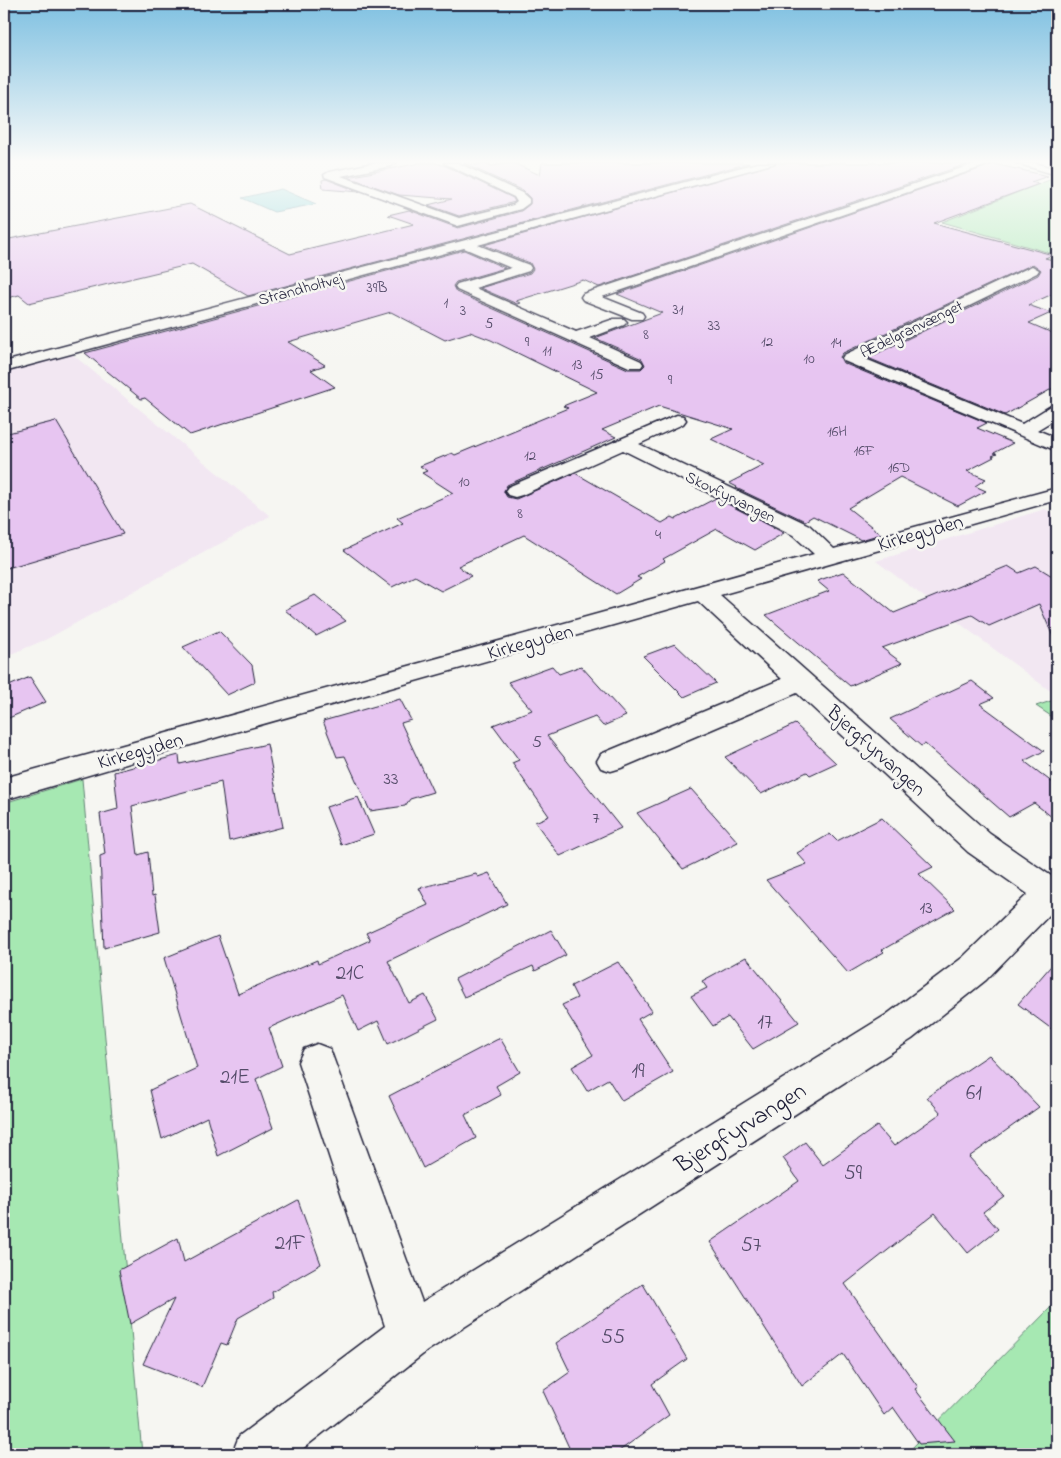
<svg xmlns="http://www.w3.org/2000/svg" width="1061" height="1458" viewBox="0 0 1061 1458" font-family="'Indie Flower',sans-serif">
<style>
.built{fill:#f2e7f2}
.green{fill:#a6e8b2;stroke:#648576}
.water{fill:#80d2d7;stroke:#5a8c99}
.building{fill:#e7c5f1;stroke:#22223b}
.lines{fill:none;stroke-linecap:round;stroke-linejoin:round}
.minor-casing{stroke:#22223b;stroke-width:3}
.minor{fill:#f6f6f2;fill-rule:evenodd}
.labels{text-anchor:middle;stroke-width:5;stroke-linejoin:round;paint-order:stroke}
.far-number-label{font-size:15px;fill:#534b68}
.far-street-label{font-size:16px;fill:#22223b;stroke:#f6f6f2}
.number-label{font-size:18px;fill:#534b68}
.street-label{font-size:20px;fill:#22223b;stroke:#f6f6f2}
.near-number-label{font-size:21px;fill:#534b68}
.near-street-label{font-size:24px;fill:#22223b;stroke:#f6f6f2}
</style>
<rect width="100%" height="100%" fill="#f6f6f2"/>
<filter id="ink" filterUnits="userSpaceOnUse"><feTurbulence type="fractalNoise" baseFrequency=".02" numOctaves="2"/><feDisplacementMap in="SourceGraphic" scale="10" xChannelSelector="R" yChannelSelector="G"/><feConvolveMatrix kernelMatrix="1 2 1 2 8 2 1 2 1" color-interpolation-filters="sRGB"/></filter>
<g filter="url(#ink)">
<path class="built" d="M72,354L270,516L47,639L4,657V372Z
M1045,509L1057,516V696L876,561Z"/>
<path class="green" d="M1057,177V255L942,222Z
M1057,699V720L1036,706Z
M82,779L142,1454H4V803Z
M1057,1301V1454H906Z"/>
<path class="water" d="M281,189L316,204L274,212L242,198Z"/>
<path class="building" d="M420,163H436L446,166L513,198L515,202L459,216L428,205L452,199L399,195L348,177Z
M463,163L476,165L486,164L492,166L513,163L540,175L542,163H749L248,296L192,264L29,303L19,295L4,299V240L190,204L290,254L414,224L388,215L409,210L458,228L521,211L530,204V198L523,191Z
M777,163H970L599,287L583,280L516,301L520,303L517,304L480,288L530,273L533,269L530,263L484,245Z
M994,164L1048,176L1031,182L1039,184L934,223L1053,255L1045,258L1057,261V292L1028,305L1051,313L1029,323L1057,335V386L1005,415L868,358L1038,275L1041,270L1033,264L843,353L840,357L843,363L987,423L977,428L1013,443L994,453L997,454L992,456L994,457L967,471L986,479L975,486L986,491L958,506L900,477L848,508L881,534L861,540L813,516L805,521L736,488L737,487L729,483L764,465L711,439L733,429L659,406L602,430L616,437L507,485L504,492L507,497L516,499L575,473L662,523L672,517L676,519L716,498L784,533L755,550L717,529L663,559L665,561L637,577L641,579L616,594L524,535L458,566L471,576L441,591L415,576L392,587L344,550L403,523L397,518L453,493L422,473L427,471L420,466L452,453L455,455L568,408L563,406L597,392L491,340L470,332L445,340L391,312L288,342L325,365L311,370L335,387L190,435L145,398L141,399L85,353L464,250L505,268L456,282L453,286L456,292L628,369H641L645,365L642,359L595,338L662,313L617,294Z
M326,179L360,192L323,189L322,180Z
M56,421L123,534L4,569V434Z
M1008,566L1019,573L1036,566L1057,579V646L1039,604L989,626L972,615L882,648L902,663L850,686L766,615L829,591L817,581L843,572L894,613Z
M315,595L346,621L316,636L285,610Z
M219,631L252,665L255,682L227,695L183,647Z
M675,644L716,683L684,697L643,656Z
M552,666L559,674L581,666L626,716L603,726L595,717L547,736L621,828L560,856L535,822L549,816L512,763L519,760L493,725L532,710L508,682Z
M30,677L46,702L4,720V688Z
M972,681L994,698L980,704L1044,751L1024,761L1057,786V821L1034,803L1009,817L925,744L921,746L890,719Z
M400,699L411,720L401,723L433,792L410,799L405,806L370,811L345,756L337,757L323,721Z
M795,724L836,763L810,775L807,772L761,794L725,757Z
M267,744L283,827L229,841L221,782L132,806L138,855L148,852L152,896L155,895L160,932L104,948L100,856L105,854L100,814L118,809L114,772L179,755L180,764Z
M691,789L738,842L683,869L637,813Z
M358,797L374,834L341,845L326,807Z
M882,818L933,867L919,874L955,909L882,950L884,952L848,973L766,880L807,864L797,853L830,834L837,841Z
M489,873L507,904L388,961L409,1003L425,995L438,1019L388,1044L378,1021L358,1031L342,995L269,1028L282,1066L256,1079L273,1128L218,1156L207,1117L162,1139L150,1090L197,1068L164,958L218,936L238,994L317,960L318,964L370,940L366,933L428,905L419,888L476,874L478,877Z
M551,930L566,955L535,971L533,966L464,997L455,979Z
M746,957L799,1022L753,1049L728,1017L713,1026L691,996L707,988L702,981Z
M1057,959V1033L1018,1004Z
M618,962L652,1011L638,1019L673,1072L622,1101L608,1079L587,1091L572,1067L593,1055L562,1005L577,998L571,986Z
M500,1038L520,1072L496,1086L501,1095L465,1115L476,1138L423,1168L389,1096Z
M989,1055L1039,1107L969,1157L1004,1196L983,1212L998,1229L968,1253L935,1213L845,1284L918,1387L915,1389L955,1441L919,1444L893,1407L884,1415L843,1354L802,1386L710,1242L799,1181L783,1158L805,1142L823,1165L877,1126L894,1146L941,1113L927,1097Z
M298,1200L321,1264L272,1292L273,1298L238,1318L227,1345L221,1343L202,1387L143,1364L174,1299L130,1324L119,1270L178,1238L184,1262Z
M643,1284L687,1359L652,1384L669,1415L615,1454H572L543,1391L570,1372L556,1343Z"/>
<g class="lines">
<defs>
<path id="minor" d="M373,163H396L391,166L341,176L459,218L513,205L517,202L514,197L444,163H458L522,193L529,199V203L521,209L458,226L325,177L324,175L329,172Z
M757,163H775L478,245L529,265L531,268L529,271L475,288L576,332L614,319H624L627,322L624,325L590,338L641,361L643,364L641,367H629L457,290L455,287L457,284L511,268L464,248L4,372V362Z
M977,163H993L602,297L642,313L644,316L642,319H632L583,300L581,297L583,294Z
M1016,163H1035L1057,169V175Z
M1032,266L1039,270L1037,273L863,358L1022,424L1051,406L1057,405V418L1037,430L1057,438V451L844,361L842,358L844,355Z
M677,415L683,416L686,420L683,424L639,444L809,525L834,549L1057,488V500L720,595L990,834L1057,880V911L1054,910L986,980L912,1039L427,1351L296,1454H232L239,1436L385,1326L298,1062L304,1049L317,1044L330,1049L422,1302L886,1015L962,958L1028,894L968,852L797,693L621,768L611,771L601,768L597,761L601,754L782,679L698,601L228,734L4,800V778L814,554L793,535L623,450L522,495L515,497L508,495L505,491L508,487Z"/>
</defs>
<use href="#minor" class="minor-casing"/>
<use href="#minor" class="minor"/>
</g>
</g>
<linearGradient id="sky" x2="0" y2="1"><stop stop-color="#7ec0e1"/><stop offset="0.44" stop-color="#fbfbf9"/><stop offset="1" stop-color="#fbfbf9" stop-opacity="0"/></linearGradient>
<rect width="1061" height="367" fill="url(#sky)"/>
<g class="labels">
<g class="far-number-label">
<text x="377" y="292">39B</text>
<text x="446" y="307">1</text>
<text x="678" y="314">31</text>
<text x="463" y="315">3</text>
<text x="489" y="328">5</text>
<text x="714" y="330">33</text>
<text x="646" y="339">8</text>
<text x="527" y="346">9</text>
<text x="767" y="346">12</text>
<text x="836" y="347">14</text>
<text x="547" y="355">11</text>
<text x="809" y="363">10</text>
<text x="577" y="369">13</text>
<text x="597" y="379">15</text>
<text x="670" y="384">9</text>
<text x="837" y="436">16H</text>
<text x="864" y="455">16F</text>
<text x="530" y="460">12</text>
<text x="899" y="472">16D</text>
<text x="464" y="486">10</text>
<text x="520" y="518">8</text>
<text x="658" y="539">4</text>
</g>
<g class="far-street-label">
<text transform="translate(300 288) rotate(-15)" y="6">Strandholtvej</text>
<text transform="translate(911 328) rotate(-26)" y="6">Ædelgranvænget</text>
<text transform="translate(731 496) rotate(26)" y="6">Skovfyrvangen</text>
</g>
<g class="number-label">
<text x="537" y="747">5</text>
<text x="391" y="784">33</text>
<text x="596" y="823">7</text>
<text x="926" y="913">13</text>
</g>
<g class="street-label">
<text transform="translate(920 532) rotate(-16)" y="7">Kirkegyden</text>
<text transform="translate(530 641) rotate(-15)" y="7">Kirkegyden</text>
<text transform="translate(140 750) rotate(-16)" y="7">Kirkegyden</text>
<text transform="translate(877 750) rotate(42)" y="7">Bjergfyrvangen</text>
</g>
<g class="near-number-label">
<text x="350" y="979">21C</text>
<text x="765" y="1028">17</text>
<text x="638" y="1077">19</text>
<text x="235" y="1083">21E</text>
<text x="974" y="1099">61</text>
<text x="853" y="1179">59</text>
<text x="290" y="1249">21F</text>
<text x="751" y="1251">57</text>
<text x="613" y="1343">55</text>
</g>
<g class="near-street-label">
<text transform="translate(740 1127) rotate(-32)" y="8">Bjergfyrvangen</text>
</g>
</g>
<rect width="1061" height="1458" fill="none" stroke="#f6f6f2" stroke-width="20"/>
<rect x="10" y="10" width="1041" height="1438" fill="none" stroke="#22223b" stroke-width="2" filter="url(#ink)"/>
</svg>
